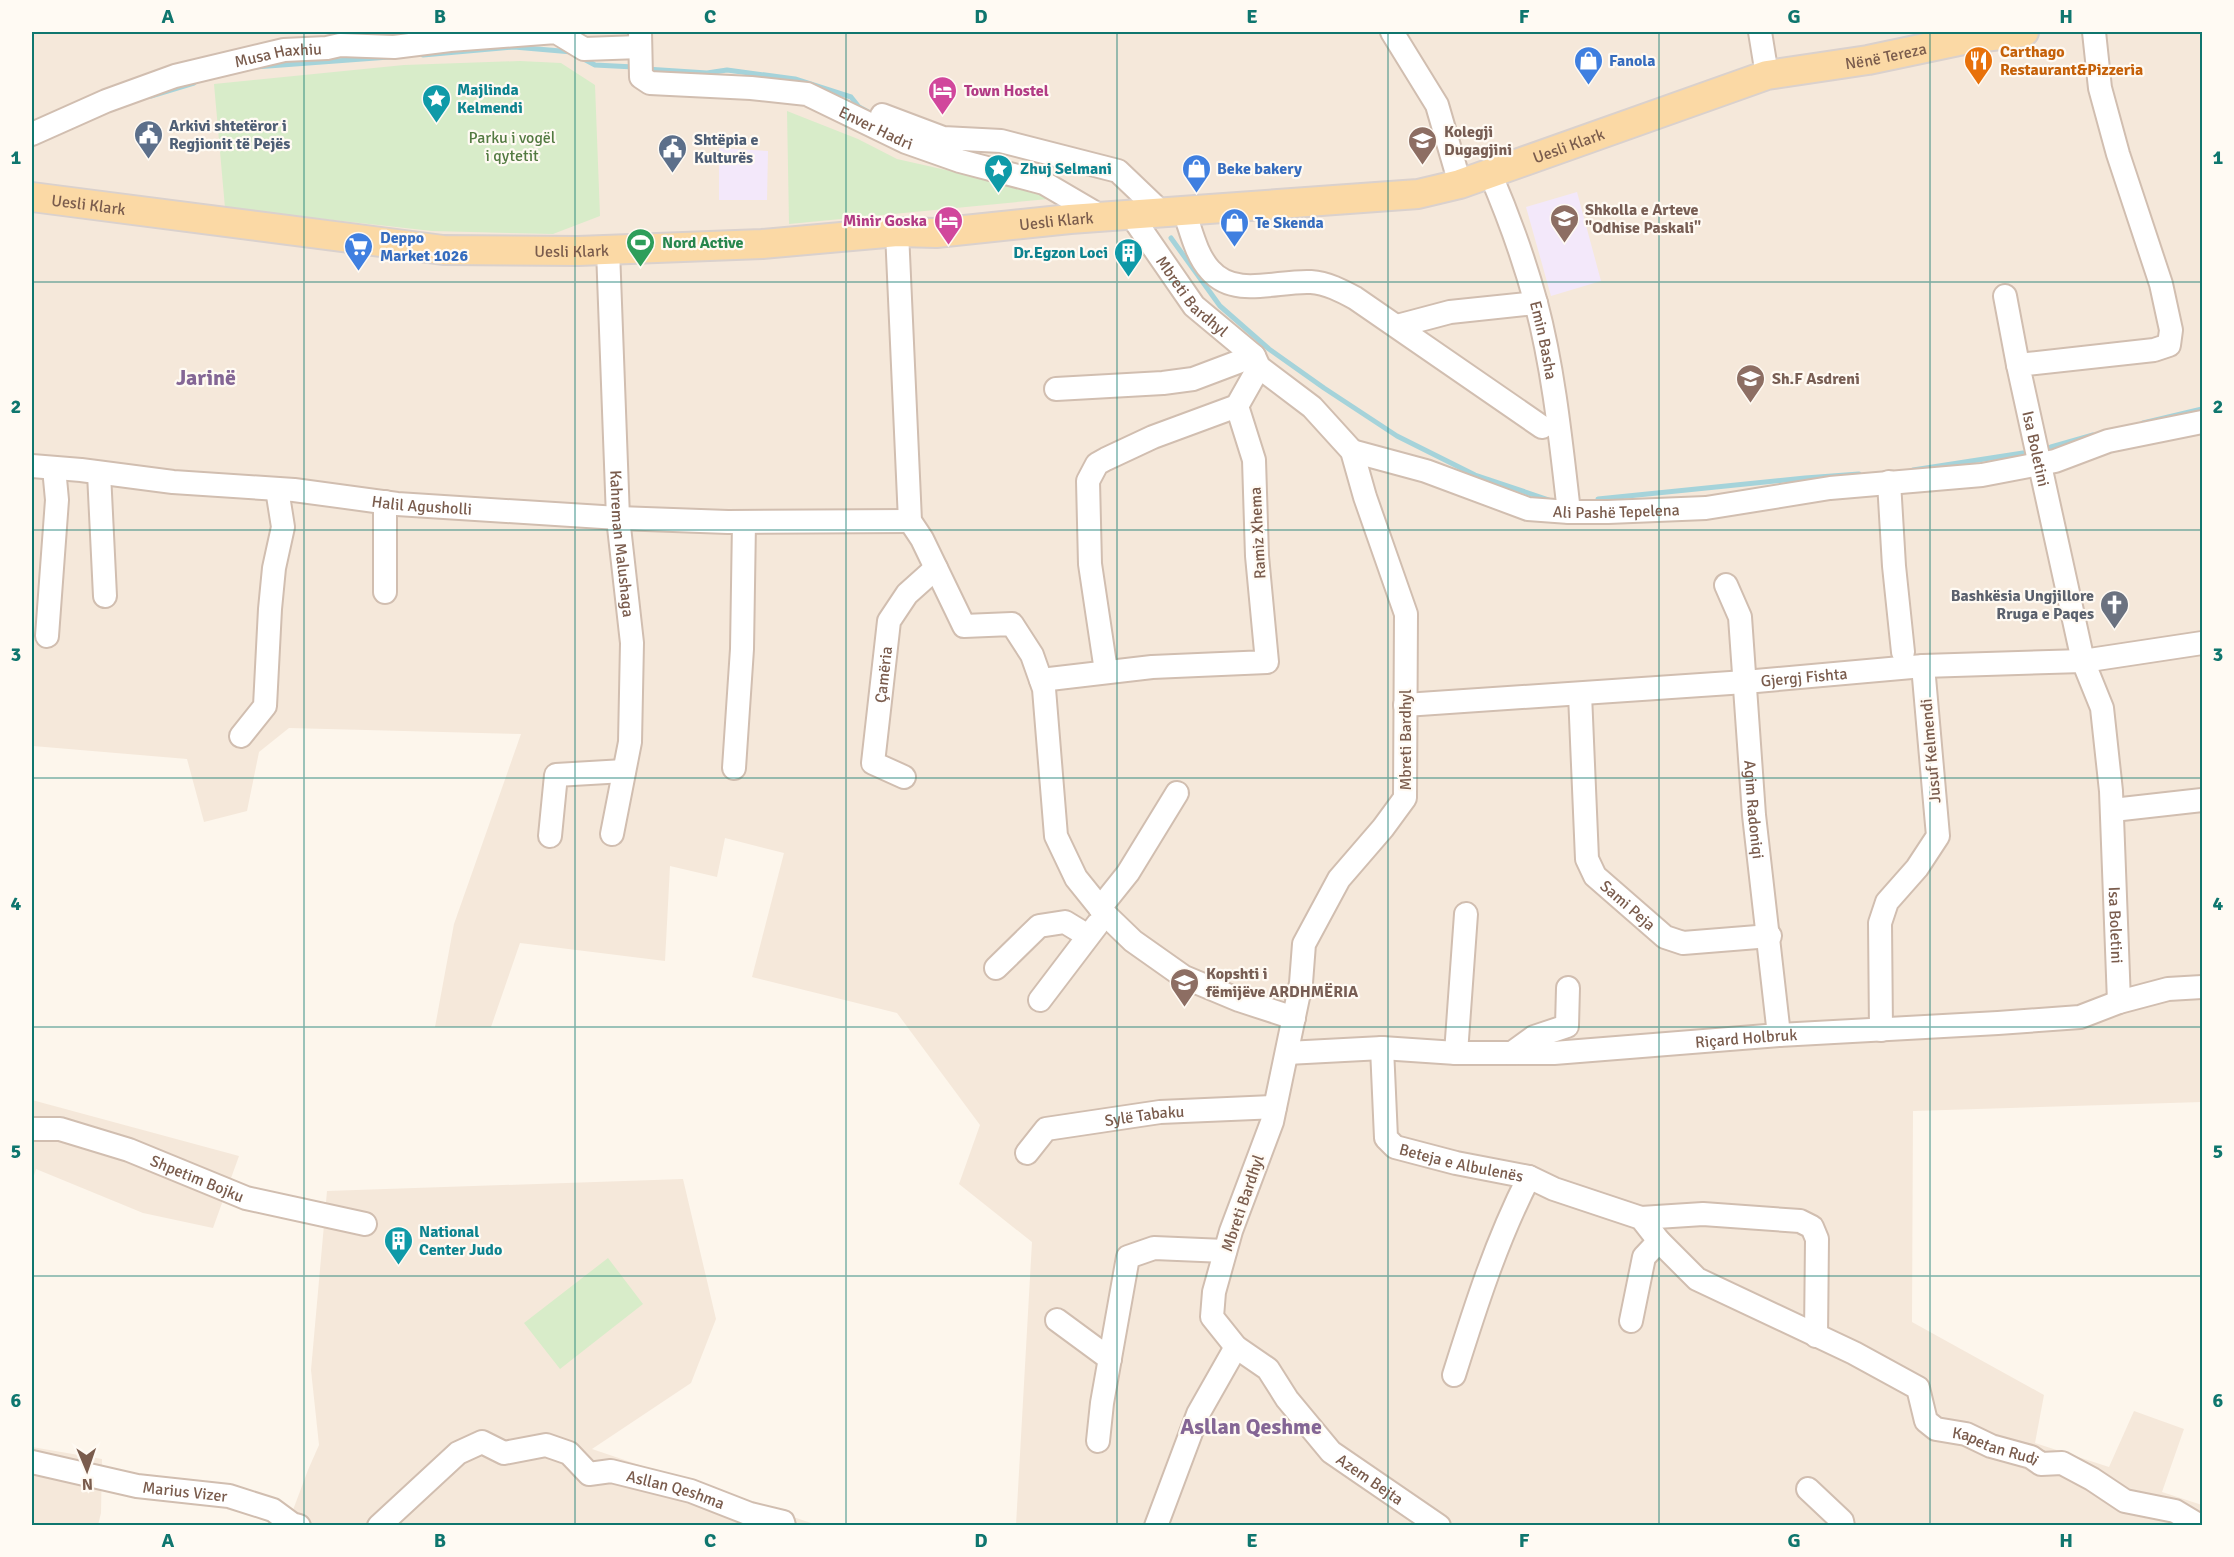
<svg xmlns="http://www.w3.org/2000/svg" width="2234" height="1557" viewBox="0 0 2234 1557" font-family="Signika,sans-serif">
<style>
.residential{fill:#f5e8da}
.education{fill:#f3e8fa}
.green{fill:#d8ecc9}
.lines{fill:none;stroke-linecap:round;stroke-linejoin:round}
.stream{stroke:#a5d3da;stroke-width:5}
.minor-casing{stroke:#d1beb0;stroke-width:26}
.major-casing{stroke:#dad1cd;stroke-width:32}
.minor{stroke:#fff;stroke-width:22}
.major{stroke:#fbd9a5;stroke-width:28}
.grid{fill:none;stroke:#0f766e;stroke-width:1.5;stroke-opacity:0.55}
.labels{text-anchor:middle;stroke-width:4.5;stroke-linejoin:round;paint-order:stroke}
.food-label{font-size:16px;font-weight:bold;fill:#c56008;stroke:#fffaf3;text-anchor:start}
.street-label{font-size:16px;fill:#7a5c4d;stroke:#fffaf3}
.shop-label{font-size:16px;font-weight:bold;fill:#366cbe;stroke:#fffaf3;text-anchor:start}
.culture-label{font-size:16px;font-weight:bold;fill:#0d838f;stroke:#fffaf3;text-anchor:start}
.hotel-label{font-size:16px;font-weight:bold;fill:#b23c85;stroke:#fffaf3;text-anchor:start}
.service-label{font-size:16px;font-weight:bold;fill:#4e5e75;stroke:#fffaf3;text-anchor:start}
.education-label{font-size:16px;font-weight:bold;fill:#785e54;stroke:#fffaf3;text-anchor:start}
.park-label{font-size:16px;fill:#537a41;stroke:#fffaf3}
.leisure-label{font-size:16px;font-weight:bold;fill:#27864d;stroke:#fffaf3;text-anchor:start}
.worship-label{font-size:16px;font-weight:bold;fill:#5b616d;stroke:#fffaf3;text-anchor:end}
.district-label{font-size:22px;font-weight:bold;fill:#846695;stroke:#fffaf3}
.neatline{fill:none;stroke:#0f766e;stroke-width:2}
.grid-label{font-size:20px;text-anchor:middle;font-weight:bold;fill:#0f766e}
</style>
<rect width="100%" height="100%" fill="#fdf6ec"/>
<path class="residential" d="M32,32H2202V1102L1913,1111L1912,1322L2044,1395L2035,1443L2109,1467L2134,1411L2184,1429L2162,1492L2202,1505V1525H1016L1032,1242L959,1184L980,1125L897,1013L752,977L784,853L725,838L717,877L670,866L665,961L520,943L491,1027H435L454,924L521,734L289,728L259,752L247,811L204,822L187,759L33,746Z
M32,1100L239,1156L213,1228L143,1213L36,1169L32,1182Z
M683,1179L716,1319L691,1383L592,1449L817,1525L287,1526L308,1470L319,1445L311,1370L327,1191Z
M32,1447L102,1459L101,1513L98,1525H32Z"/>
<path class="education" d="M719,148L768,151L767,200H719Z
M1577,192L1601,281L1551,296L1526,207Z"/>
<path class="green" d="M520,61L561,63L595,85L600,216L553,234L432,231L225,208L214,84L404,65Z
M787,111L858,139L897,159L1030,189L1045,194L1048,199L789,224Z
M608,1258L643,1304L560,1369L524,1323Z"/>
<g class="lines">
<path class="stream" d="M423,55L514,47L572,52
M580,57L595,65L634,67
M255,67L389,57
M646,69L707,73L727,70L795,79L851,97L859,107L870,113
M151,96L194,83
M1171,238L1220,306L1269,349L1324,388L1397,436L1475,475L1549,500
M2143,423L2202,409
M2051,447L2093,435
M1913,470L2023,453
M1598,499L1805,478L1859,474"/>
<defs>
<g id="minor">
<path id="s1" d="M640,32L641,77L650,83L751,88L807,94L906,142L960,161L1044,183L1102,217"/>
<path d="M1392,32L1437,105L1460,184"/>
<path d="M1760,32L1767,75"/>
<path id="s2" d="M2094,32L2100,88L2118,154L2161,284L2171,330L2169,345L2154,350L2018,365L2083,661L2102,708L2111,791L2119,1002"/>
<path d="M882,115L943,138L1001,141L1118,171L1162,213"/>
<path id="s3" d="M32,134L106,101L175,76L284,50L327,48L340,45L394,47L450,40L556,32L584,49L640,47"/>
<path id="s4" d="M1490,173C1508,215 1524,259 1536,303C1554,371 1561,443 1569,512"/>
<path d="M1184,211C1191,230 1196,255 1210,270C1235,299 1278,280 1311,282C1327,283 1342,291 1355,298L1542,427"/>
<path id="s5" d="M1131,215L1194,306L1254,356L1259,367L1312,407L1352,451L1365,497L1406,614L1405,798L1383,828L1339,879L1304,944L1301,983L1272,1122L1231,1231L1214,1292L1212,1317L1236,1347L1268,1369L1287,1399L1331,1452L1439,1526"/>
<path d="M897,232L910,521L922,539L964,626L1012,624L1032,655L1044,689L1056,836L1076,878L1105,914L1133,941L1184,977L1239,1000L1294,1018"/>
<path id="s6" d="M608,250L618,518L632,643L630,742L612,834"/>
<path d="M2005,296L2018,365"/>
<path d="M1401,325L1450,312L1536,303"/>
<path d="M1056,389L1163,383L1193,379L1254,356"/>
<path id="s7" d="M1352,451L1426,471L1528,509L1569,512H1608L1706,508L1830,488L1982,475L2055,461L2108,441L2202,422"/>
<path id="s8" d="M32,466L81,470L173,482L294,490L397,504L618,518L728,522L910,521"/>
<path d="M99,473L105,596"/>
<path d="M1889,482L1894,566L1903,652"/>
<path d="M385,502V592"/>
<path id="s9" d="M1726,585L1740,617L1754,815L1779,1035"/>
<path d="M47,636L57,500L54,468"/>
<path d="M1106,671L1090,564L1088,481L1097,464L1106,459L1153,437L1237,406L1259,367"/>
<path d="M1041,680L1152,667L1267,662L1257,556L1254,460L1237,406"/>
<path id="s10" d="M1580,694L1587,859L1595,876L1665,937L1683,943L1770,936"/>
<path id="s11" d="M1405,705L1745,682L1923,666L2083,661L2202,643"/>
<path d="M241,736L265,706L270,609L274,568L283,527L277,489"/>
<path d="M734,768L742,649L744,522"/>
<path id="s12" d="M904,777L873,763L889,621L907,594L936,568"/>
<path d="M2113,810L2202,800"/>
<path d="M550,836L556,775L624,771"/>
<path d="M1100,908L1128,873L1177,793"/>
<path d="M996,968L1039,926L1065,922L1088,936"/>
<path d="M1040,1000L1097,925"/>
<path d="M1881,1030L1880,923L1887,902L1917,868L1938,836L1923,666"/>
<path id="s13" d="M1382,1048L1386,1138L1395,1147L1456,1163L1529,1177L1554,1189L1641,1218L1659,1241L1697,1279L1854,1353L1918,1388L1926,1421L1936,1429L1966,1434L1991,1446L2031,1457L2041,1464L2062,1463L2092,1479L2125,1501L2175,1511L2200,1526"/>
<path id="s14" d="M1287,1053L1382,1048L1456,1053H1554L1779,1035L1998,1023L2080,1017L2119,1002L2168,989L2202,987"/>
<path d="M1456,1053L1466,914"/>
<path d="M1512,1053L1534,1037L1567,1026L1568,988"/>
<path id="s15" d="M32,1129H60L129,1150L246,1198L365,1224"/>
<path id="s16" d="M1027,1153L1046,1129L1160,1112L1275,1107"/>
<path d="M1641,1218L1703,1214L1800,1221L1812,1227L1817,1239L1816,1336"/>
<path d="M1057,1320L1110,1359"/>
<path d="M1631,1321L1644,1257L1659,1241"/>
<path d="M1454,1375C1476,1305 1496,1242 1529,1177"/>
<path d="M1098,1441L1102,1403L1128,1257L1154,1248L1225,1251"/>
<path id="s17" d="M32,1462L137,1486L229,1496L273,1510L292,1524L299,1526"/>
<path d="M1808,1489L1842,1521L1843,1526"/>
<path id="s18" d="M379,1526L458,1453L482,1442L504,1453L546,1445L569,1453L589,1474L611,1471L691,1491L750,1514L783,1522L784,1526"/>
<path d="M1156,1526L1198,1414L1236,1347"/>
</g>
<g id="major">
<path id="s19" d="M32,197L443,250L578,251L762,244L897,232L936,233L1070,219L1418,194L1460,184L1767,75L1868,60L1968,39L2024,32"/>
</g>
</defs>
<use href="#minor" class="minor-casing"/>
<use href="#major" class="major-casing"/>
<use href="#minor" class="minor"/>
<use href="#major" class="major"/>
</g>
<path class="grid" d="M304,32V1526M575,32V1526M846,32V1526M1117,32V1526M1388,32V1526M1659,32V1526M1930,32V1526M32,282H2202M32,530H2202M32,778H2202M32,1027H2202M32,1276H2202"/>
<defs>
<symbol id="shop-pin" viewBox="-11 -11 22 30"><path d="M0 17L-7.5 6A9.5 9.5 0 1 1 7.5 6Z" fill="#3f7fe0" stroke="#fffaf3"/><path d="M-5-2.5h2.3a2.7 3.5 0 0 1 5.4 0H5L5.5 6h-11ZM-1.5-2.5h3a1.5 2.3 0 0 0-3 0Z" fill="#fff"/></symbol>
<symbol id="restaurant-pin" viewBox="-11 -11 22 30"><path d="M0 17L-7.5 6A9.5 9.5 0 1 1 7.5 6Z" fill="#e8710a" stroke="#fffaf3"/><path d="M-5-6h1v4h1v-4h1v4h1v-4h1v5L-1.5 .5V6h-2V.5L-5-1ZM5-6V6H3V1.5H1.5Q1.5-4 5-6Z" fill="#fff"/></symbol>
<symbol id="hotel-pin" viewBox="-11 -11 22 30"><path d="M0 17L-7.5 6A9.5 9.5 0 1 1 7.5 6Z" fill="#d1479c" stroke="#fffaf3"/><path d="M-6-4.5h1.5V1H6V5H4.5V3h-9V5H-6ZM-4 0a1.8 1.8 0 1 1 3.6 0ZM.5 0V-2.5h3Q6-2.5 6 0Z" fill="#fff"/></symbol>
<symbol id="sight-pin" viewBox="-11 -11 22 30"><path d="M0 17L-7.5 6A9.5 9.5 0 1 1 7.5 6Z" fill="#0f9aa8" stroke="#fffaf3"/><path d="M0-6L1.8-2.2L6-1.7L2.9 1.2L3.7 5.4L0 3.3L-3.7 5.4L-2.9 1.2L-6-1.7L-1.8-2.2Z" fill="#fff"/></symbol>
<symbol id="civic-pin" viewBox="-11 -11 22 30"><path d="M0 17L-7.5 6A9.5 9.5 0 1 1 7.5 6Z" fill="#5c6f8a" stroke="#fffaf3"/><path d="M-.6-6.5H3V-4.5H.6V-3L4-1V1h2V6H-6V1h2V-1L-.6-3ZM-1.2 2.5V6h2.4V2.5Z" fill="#fff"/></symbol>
<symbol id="university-pin" viewBox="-11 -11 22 30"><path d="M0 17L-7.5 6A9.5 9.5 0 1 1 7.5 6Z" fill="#8d6e63" stroke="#fffaf3"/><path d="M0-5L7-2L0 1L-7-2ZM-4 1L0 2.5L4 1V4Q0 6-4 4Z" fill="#fff"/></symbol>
<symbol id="school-pin" viewBox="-11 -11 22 30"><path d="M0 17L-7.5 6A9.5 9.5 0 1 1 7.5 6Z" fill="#8d6e63" stroke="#fffaf3"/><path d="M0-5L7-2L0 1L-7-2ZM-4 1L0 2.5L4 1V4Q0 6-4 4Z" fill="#fff"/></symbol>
<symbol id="stadium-pin" viewBox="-11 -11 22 30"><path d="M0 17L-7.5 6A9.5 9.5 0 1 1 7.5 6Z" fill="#2e9e5b" stroke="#fffaf3"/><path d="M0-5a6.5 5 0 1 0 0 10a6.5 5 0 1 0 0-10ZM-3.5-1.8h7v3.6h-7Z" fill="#fff"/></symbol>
<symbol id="supermarket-pin" viewBox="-11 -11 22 30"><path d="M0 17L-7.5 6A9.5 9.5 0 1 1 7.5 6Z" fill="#3f7fe0" stroke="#fffaf3"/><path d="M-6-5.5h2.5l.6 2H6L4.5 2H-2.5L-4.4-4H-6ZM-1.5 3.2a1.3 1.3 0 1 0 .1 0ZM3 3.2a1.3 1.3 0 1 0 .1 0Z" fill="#fff"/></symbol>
<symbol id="building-pin" viewBox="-11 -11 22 30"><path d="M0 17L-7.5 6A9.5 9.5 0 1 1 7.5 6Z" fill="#0f9aa8" stroke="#fffaf3"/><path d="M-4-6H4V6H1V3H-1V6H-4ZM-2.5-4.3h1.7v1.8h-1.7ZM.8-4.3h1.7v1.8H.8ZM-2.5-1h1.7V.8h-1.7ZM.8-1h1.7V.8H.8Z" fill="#fff"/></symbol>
<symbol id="church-pin" viewBox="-11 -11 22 30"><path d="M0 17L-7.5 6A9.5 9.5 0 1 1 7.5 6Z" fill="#6b7280" stroke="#fffaf3"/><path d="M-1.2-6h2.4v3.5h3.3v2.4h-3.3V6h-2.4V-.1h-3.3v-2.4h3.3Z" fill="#fff"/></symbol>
</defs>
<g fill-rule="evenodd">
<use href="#shop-pin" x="1572" y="44" width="33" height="45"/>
<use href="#restaurant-pin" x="1962" y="44" width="33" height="45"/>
<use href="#hotel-pin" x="926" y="74" width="33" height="45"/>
<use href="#sight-pin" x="420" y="82" width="33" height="45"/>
<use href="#civic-pin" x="132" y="118" width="33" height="45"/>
<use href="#university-pin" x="1406" y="124" width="33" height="45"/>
<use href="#civic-pin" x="656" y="132" width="33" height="45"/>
<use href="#sight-pin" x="982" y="152" width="33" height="45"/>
<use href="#shop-pin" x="1180" y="152" width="33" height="45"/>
<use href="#school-pin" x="1548" y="202" width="33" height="45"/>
<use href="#hotel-pin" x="932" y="204" width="33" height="45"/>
<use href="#shop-pin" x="1218" y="206" width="33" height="45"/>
<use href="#stadium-pin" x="624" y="226" width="33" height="45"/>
<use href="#supermarket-pin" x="342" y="230" width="33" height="45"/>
<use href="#building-pin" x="1112" y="236" width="33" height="45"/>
<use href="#school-pin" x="1734" y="362" width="33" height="45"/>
<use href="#church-pin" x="2098" y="588" width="33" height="45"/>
<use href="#school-pin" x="1168" y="966" width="33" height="45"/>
<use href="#building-pin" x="382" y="1224" width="33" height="45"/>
</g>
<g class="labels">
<g class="food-label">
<text x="2000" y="57">Carthago<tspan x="2000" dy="18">Restaurant&amp;Pizzeria</tspan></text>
</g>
<g class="street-label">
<text dy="6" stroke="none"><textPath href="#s3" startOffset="260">Musa Haxhiu</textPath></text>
<text dy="6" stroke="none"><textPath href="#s19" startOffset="1881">Nënë Tereza</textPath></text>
<text dy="6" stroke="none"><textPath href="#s1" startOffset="290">Enver Hadri</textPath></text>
<text dy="6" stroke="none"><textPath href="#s19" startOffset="1550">Uesli Klark</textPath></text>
<text dy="6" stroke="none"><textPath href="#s19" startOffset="57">Uesli Klark</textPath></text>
<text dy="6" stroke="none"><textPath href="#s19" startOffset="1029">Uesli Klark</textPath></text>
<text dy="6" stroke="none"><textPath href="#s19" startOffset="543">Uesli Klark</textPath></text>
<text dy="6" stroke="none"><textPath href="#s5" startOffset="102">Mbreti Bardhyl</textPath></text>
<text dy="6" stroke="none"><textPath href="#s4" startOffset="176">Emin Basha</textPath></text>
<text dy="6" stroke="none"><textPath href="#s2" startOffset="562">Isa Boletini</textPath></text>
<text dy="6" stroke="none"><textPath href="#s8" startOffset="392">Halil Agusholli</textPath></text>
<text dy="6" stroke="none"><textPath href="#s7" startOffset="274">Ali Pashë Tepelena</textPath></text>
<text transform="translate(1257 533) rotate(-93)" y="6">Ramiz Xhema</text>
<text dy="6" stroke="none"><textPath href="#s6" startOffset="294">Kahreman Malushaga</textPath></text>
<text dy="6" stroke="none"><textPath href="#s12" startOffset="123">Çamëria</textPath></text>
<text dy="6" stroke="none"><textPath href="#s11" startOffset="400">Gjergj Fishta</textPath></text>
<text transform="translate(1405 740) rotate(-90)" y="6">Mbreti Bardhyl</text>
<text transform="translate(1930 751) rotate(-95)" y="6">Jusuf Kelmendi</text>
<text dy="6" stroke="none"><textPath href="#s9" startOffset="228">Agim Radoniqi</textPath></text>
<text dy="6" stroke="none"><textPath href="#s10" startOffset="228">Sami Peja</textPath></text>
<text dy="6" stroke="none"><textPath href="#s2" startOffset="1048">Isa Boletini</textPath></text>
<text dy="6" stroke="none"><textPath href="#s14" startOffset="460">Riçard Holbruk</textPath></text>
<text dy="6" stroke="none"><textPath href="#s16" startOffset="130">Sylë Tabaku</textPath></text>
<text dy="6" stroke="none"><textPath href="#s13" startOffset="171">Beteja e Albulenës</textPath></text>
<text dy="6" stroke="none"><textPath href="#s15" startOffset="174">Shpetim Bojku</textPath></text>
<text transform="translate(1242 1203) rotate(-71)" y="6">Mbreti Bardhyl</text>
<text dy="6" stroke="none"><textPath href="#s13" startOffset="798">Kapetan Rudi</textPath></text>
<text dy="6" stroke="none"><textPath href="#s5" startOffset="1476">Azem Bejta</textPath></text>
<text dy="6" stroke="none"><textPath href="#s18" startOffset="344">Asllan Qeshma</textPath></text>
<text dy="6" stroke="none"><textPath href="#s17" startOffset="156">Marius Vizer</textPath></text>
</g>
<g class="shop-label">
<text x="1609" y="66">Fanola</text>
<text x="1217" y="174">Beke bakery</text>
<text x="1255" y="228">Te Skenda</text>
<text x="380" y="243">Deppo<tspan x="380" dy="18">Market 1026</tspan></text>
</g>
<g class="culture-label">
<text x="457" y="95">Majlinda<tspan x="457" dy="18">Kelmendi</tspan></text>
<text x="1020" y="174">Zhuj Selmani</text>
<text x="1108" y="258" text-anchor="end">Dr.Egzon Loci</text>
<text x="419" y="1237">National<tspan x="419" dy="18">Center Judo</tspan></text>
</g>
<g class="hotel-label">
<text x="964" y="96">Town Hostel</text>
<text x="927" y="226" text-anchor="end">Minir Goska</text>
</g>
<g class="service-label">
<text x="169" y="131">Arkivi shtetëror i<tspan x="169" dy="18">Regjionit të Pejës</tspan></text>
<text x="694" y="145">Shtëpia e<tspan x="694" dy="18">Kulturës</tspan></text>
</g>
<g class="education-label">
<text x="1444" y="137">Kolegji<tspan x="1444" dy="18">Dugagjini</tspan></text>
<text x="1585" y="215">Shkolla e Arteve<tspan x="1585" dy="18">"Odhise Paskali"</tspan></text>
<text x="1772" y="384">Sh.F Asdreni</text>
<text x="1206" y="979">Kopshti i<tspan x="1206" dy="18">fëmijëve ARDHMËRIA</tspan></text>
</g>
<g class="park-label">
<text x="512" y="143">Parku i vogël<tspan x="512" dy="18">i qytetit</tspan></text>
</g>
<g class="leisure-label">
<text x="662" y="248">Nord Active</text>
</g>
<g class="worship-label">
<text x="2094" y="601">Bashkësia Ungjillore<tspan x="2094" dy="18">Rruga e Paqes</tspan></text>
</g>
<g class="district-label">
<text x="206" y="385">Jarinë</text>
<text x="1251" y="1434">Asllan Qeshme</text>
</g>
</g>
<rect width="2234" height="1557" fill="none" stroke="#fffaf3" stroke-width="66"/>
<g transform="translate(87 1470) rotate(178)" stroke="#fffaf3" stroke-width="4.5" paint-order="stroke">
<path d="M0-4.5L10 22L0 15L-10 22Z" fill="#7a5c4d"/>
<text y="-9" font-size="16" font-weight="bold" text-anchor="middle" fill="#7a5c4d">N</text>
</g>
<rect x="33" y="33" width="2168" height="1491" class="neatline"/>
<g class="grid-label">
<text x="168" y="23">A</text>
<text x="440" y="23">B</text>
<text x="710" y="23">C</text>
<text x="981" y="23">D</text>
<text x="1252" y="23">E</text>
<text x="1524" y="23">F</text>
<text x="1794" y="23">G</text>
<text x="2066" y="23">H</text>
<text x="16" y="164">1</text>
<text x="2218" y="164">1</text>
<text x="16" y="413">2</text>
<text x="2218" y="413">2</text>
<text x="16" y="661">3</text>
<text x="2218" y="661">3</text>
<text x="16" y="910">4</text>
<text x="2218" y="910">4</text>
<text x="16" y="1158">5</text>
<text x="2218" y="1158">5</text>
<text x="16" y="1407">6</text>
<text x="2218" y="1407">6</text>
<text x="168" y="1547">A</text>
<text x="440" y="1547">B</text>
<text x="710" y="1547">C</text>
<text x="981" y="1547">D</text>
<text x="1252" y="1547">E</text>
<text x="1524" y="1547">F</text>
<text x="1794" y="1547">G</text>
<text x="2066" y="1547">H</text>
</g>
</svg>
